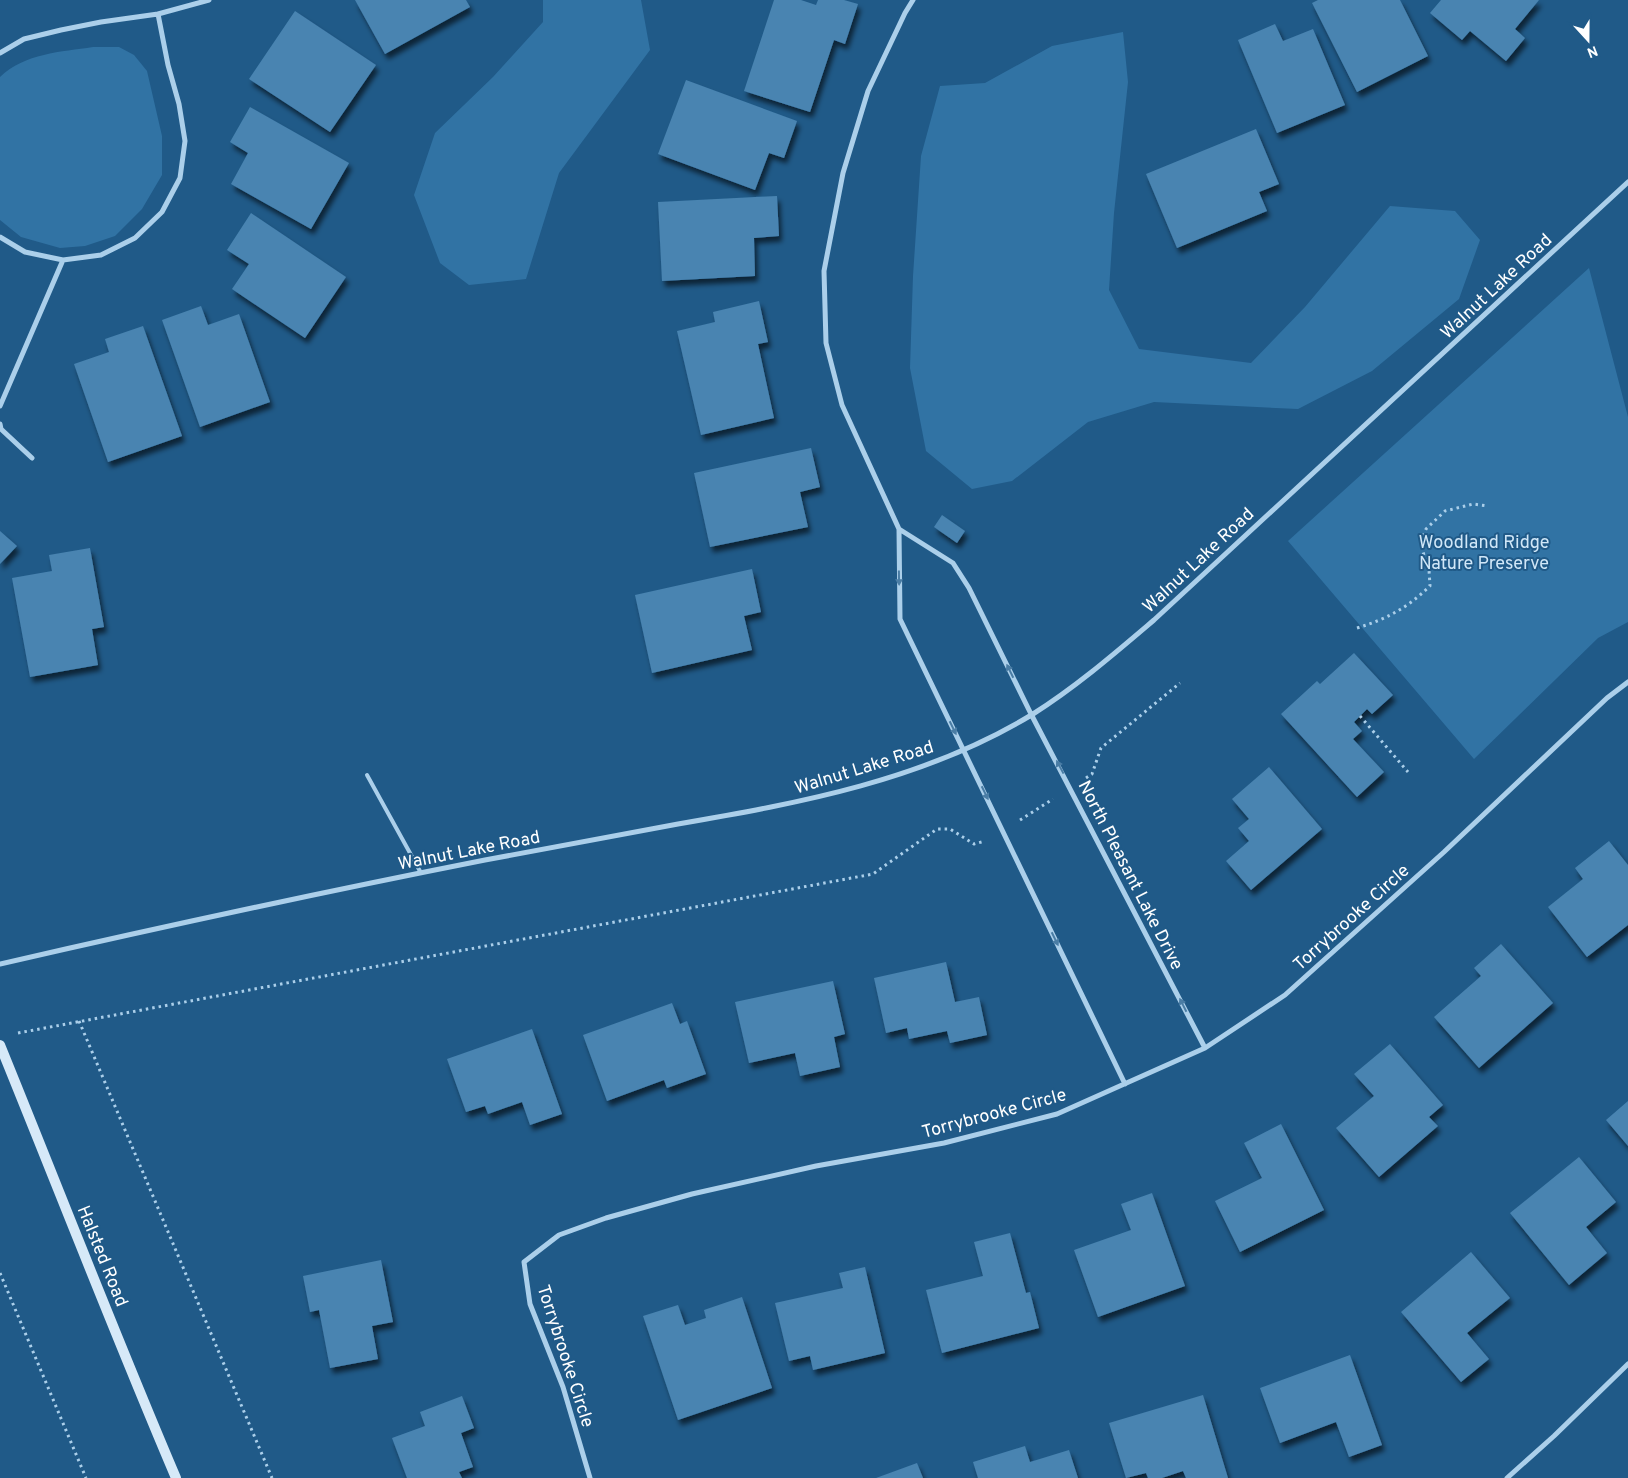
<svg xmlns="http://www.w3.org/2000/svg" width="1628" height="1478" viewBox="0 0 1628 1478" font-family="Overpass,sans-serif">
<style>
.green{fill:#3173a4}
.building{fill:#4984b1;filter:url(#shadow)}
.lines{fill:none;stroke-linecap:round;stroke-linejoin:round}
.path{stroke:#abcfea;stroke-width:3;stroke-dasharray:2.5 4;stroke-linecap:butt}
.lane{stroke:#abcfea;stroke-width:4}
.street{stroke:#abcfea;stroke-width:5}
.secondary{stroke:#d6e9f8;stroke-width:10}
.oneway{fill:#4a7da5}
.labels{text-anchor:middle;stroke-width:4;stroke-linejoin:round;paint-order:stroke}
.street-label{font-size:18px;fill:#fff;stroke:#205a88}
.park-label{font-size:18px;fill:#d0e7f8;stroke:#205a88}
</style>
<defs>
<filter id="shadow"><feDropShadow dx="3" dy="5.5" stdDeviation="2.5" flood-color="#0009"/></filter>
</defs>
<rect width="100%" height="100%" fill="#205a88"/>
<path class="green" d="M543,0H641L650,50L559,173L526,279L469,285L440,263L414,195L435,133L493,77L543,22Z
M1123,32L1128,82L1114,213L1109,290L1139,349L1251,363L1305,307L1390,206L1455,211L1480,240L1459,299L1372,371L1298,409L1154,402L1088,422L1012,481L972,489L926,451L910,368L913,276L921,156L940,86L985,83L1052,46Z
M93,47H119L134,55L147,71L162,136V175L142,209L115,236L85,246L60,248L21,237L0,220V77C25,53 61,52 93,47Z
M1589,268L1628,417V622L1598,638L1474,759L1288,541Z"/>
<path class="building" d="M355,0H466L470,7L385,54Z
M774,0H801L816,5L818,0H844L858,4L845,44L834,40L810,112L744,91Z
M1318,0H1400L1428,56L1357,92L1312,3Z
M1441,0H1539L1515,29L1525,38L1506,61L1470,31L1462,40L1430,13Z
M295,11L376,65L330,132L249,79Z
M1275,24L1283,41L1313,29L1345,105L1277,133L1238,40Z
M686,80L797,121L784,158L769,153L755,190L658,154Z
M250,107L349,163L311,229L231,184L248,153L230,142Z
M1256,129L1279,184L1259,192L1267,211L1177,248L1146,174Z
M777,196L779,236L754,238L755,276L662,281L658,202Z
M251,213L346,277L305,338L232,289L249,264L227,250Z
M759,301L768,342L758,344L774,418L701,435L677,331L715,322L713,312Z
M201,306L208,325L239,314L270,402L200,427L162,320Z
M143,326L182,436L108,462L74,364L109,352L105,339Z
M811,448L820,487L800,492L808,527L710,547L694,473Z
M942,515L965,531L957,543L934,527Z
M0,531L17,546L0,564Z
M90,548L104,627L92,629L98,665L30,677L12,578L52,571L49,555Z
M752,569L761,612L744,616L752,650L652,673L635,595Z
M1354,653L1393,695L1372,714L1367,709L1354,722L1362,731L1353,739L1384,772L1357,797L1281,714L1317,681L1320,684Z
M1269,767L1322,829L1251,890L1226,861L1249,841L1238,828L1249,819L1232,799Z
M1609,841L1628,865V925L1587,957L1548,907L1583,879L1575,868Z
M1501,944L1553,1003L1479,1068L1434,1017L1481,976L1474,968Z
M946,962L955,1002L979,997L987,1035L950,1043L947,1031L909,1039L907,1028L886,1033L874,978Z
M833,981L845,1034L834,1037L840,1067L800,1076L795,1053L749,1063L735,1002Z
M672,1003L680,1024L687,1021L706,1074L667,1088L664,1080L607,1101L583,1035Z
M532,1029L562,1114L530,1125L522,1102L488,1114L485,1106L466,1112L447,1059Z
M1390,1044L1443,1105L1429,1117L1438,1126L1379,1177L1336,1128L1374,1096L1354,1074Z
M1628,1101V1146L1606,1120Z
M1281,1124L1324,1210L1240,1252L1215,1201L1262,1178L1244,1143Z
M1579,1157L1616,1202L1586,1227L1607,1253L1569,1285L1510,1213Z
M1152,1193L1185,1286L1098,1317L1074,1250L1131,1230L1121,1204Z
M1010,1233L1026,1293L1030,1292L1039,1328L942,1353L926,1290L983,1276L974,1242Z
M1471,1252L1510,1298L1467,1333L1489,1359L1461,1382L1401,1312Z
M381,1260L393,1322L372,1326L378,1359L330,1368L319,1310L310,1312L303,1276Z
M865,1267L885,1353L813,1370L810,1356L789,1361L775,1303L843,1288L839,1273Z
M742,1297L772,1388L678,1420L643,1316L678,1305L685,1325L706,1318L704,1310Z
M1350,1355L1382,1445L1349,1457L1336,1422L1280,1443L1260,1388Z
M1203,1395L1228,1478H1186L1183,1471L1162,1478H1148L1146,1473L1126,1478L1109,1423Z
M462,1396L474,1428L461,1433L473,1467L459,1472L462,1478H407L392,1438L425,1426L420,1412Z
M1025,1446L1030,1462L1069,1450L1078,1478H978L973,1462Z
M917,1463L923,1478H876Z"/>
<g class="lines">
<path class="path" d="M1357,628C1387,619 1407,608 1430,586L1429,570L1423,552L1422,539L1426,529L1445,511L1473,504L1488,506
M1360,716L1408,772
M1086,778L1092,774L1101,748L1180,683
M1020,820L1053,799
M79,1021L272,1478
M18,1033L873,874L937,829H950L974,844L985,841
M0,1273L86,1478"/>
<path class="lane" d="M367,775L421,873"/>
<path class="street" d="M913,0L905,13L868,91L843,173L824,271L826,343L842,405L899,529L900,619L1125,1084
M158,14L209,0
M0,53L24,39L61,30L101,22L158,14L168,65L179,104L185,141L180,178L162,212L135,238L101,255L63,260L25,252L0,237
M0,406L63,260
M0,424L1,429L32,458
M899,529L953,563L969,588L1031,714L1205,1048
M0,964C161,927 323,892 485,860C550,848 614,836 678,824C800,803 925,780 1033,714C1077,686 1114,654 1154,620L1628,182
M590,1478L563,1387L530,1304L524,1262L559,1235L606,1218L692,1194L816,1166L944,1143L1057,1114L1205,1048L1285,995L1444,852L1607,698L1628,682
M1507,1478L1554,1436L1628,1364"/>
<path class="secondary" d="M0,1045C59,1190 115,1335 176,1478"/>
</g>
<defs><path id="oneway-solid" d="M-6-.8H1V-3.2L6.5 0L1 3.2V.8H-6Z" transform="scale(1.25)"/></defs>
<g class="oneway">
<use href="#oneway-solid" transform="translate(899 578) rotate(89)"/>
<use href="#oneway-solid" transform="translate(1010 671) rotate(-116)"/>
<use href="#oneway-solid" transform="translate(953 728) rotate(64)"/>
<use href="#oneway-solid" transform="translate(1060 767) rotate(-118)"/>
<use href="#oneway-solid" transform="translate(985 793) rotate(64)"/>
<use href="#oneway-solid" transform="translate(1055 939) rotate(64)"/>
<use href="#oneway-solid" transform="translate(1183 1005) rotate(-117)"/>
</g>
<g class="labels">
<g class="street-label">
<text transform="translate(1496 286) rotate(-43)" y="6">Walnut Lake Road</text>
<text transform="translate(1198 560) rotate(-43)" y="6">Walnut Lake Road</text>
<text transform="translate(864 767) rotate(-17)" y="6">Walnut Lake Road</text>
<text transform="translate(469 850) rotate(-11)" y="6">Walnut Lake Road</text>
<text transform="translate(1131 875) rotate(63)" y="6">North Pleasant Lake Drive</text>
<text transform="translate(1351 917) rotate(-42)" y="6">Torrybrooke Circle</text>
<text transform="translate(994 1113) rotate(-15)" y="6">Torrybrooke Circle</text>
<text transform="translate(103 1256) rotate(68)" y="6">Halsted Road</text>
<text transform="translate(566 1356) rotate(72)" y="6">Torrybrooke Circle</text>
</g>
<g class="park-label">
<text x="1484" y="548">Woodland Ridge<tspan x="1484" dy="21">Nature Preserve</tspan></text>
</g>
</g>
<g transform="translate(1588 40) rotate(159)" stroke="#205a88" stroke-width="4" paint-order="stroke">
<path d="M0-4L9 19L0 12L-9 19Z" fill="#ffffff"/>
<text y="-8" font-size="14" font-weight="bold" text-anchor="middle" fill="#ffffff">N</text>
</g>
</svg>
